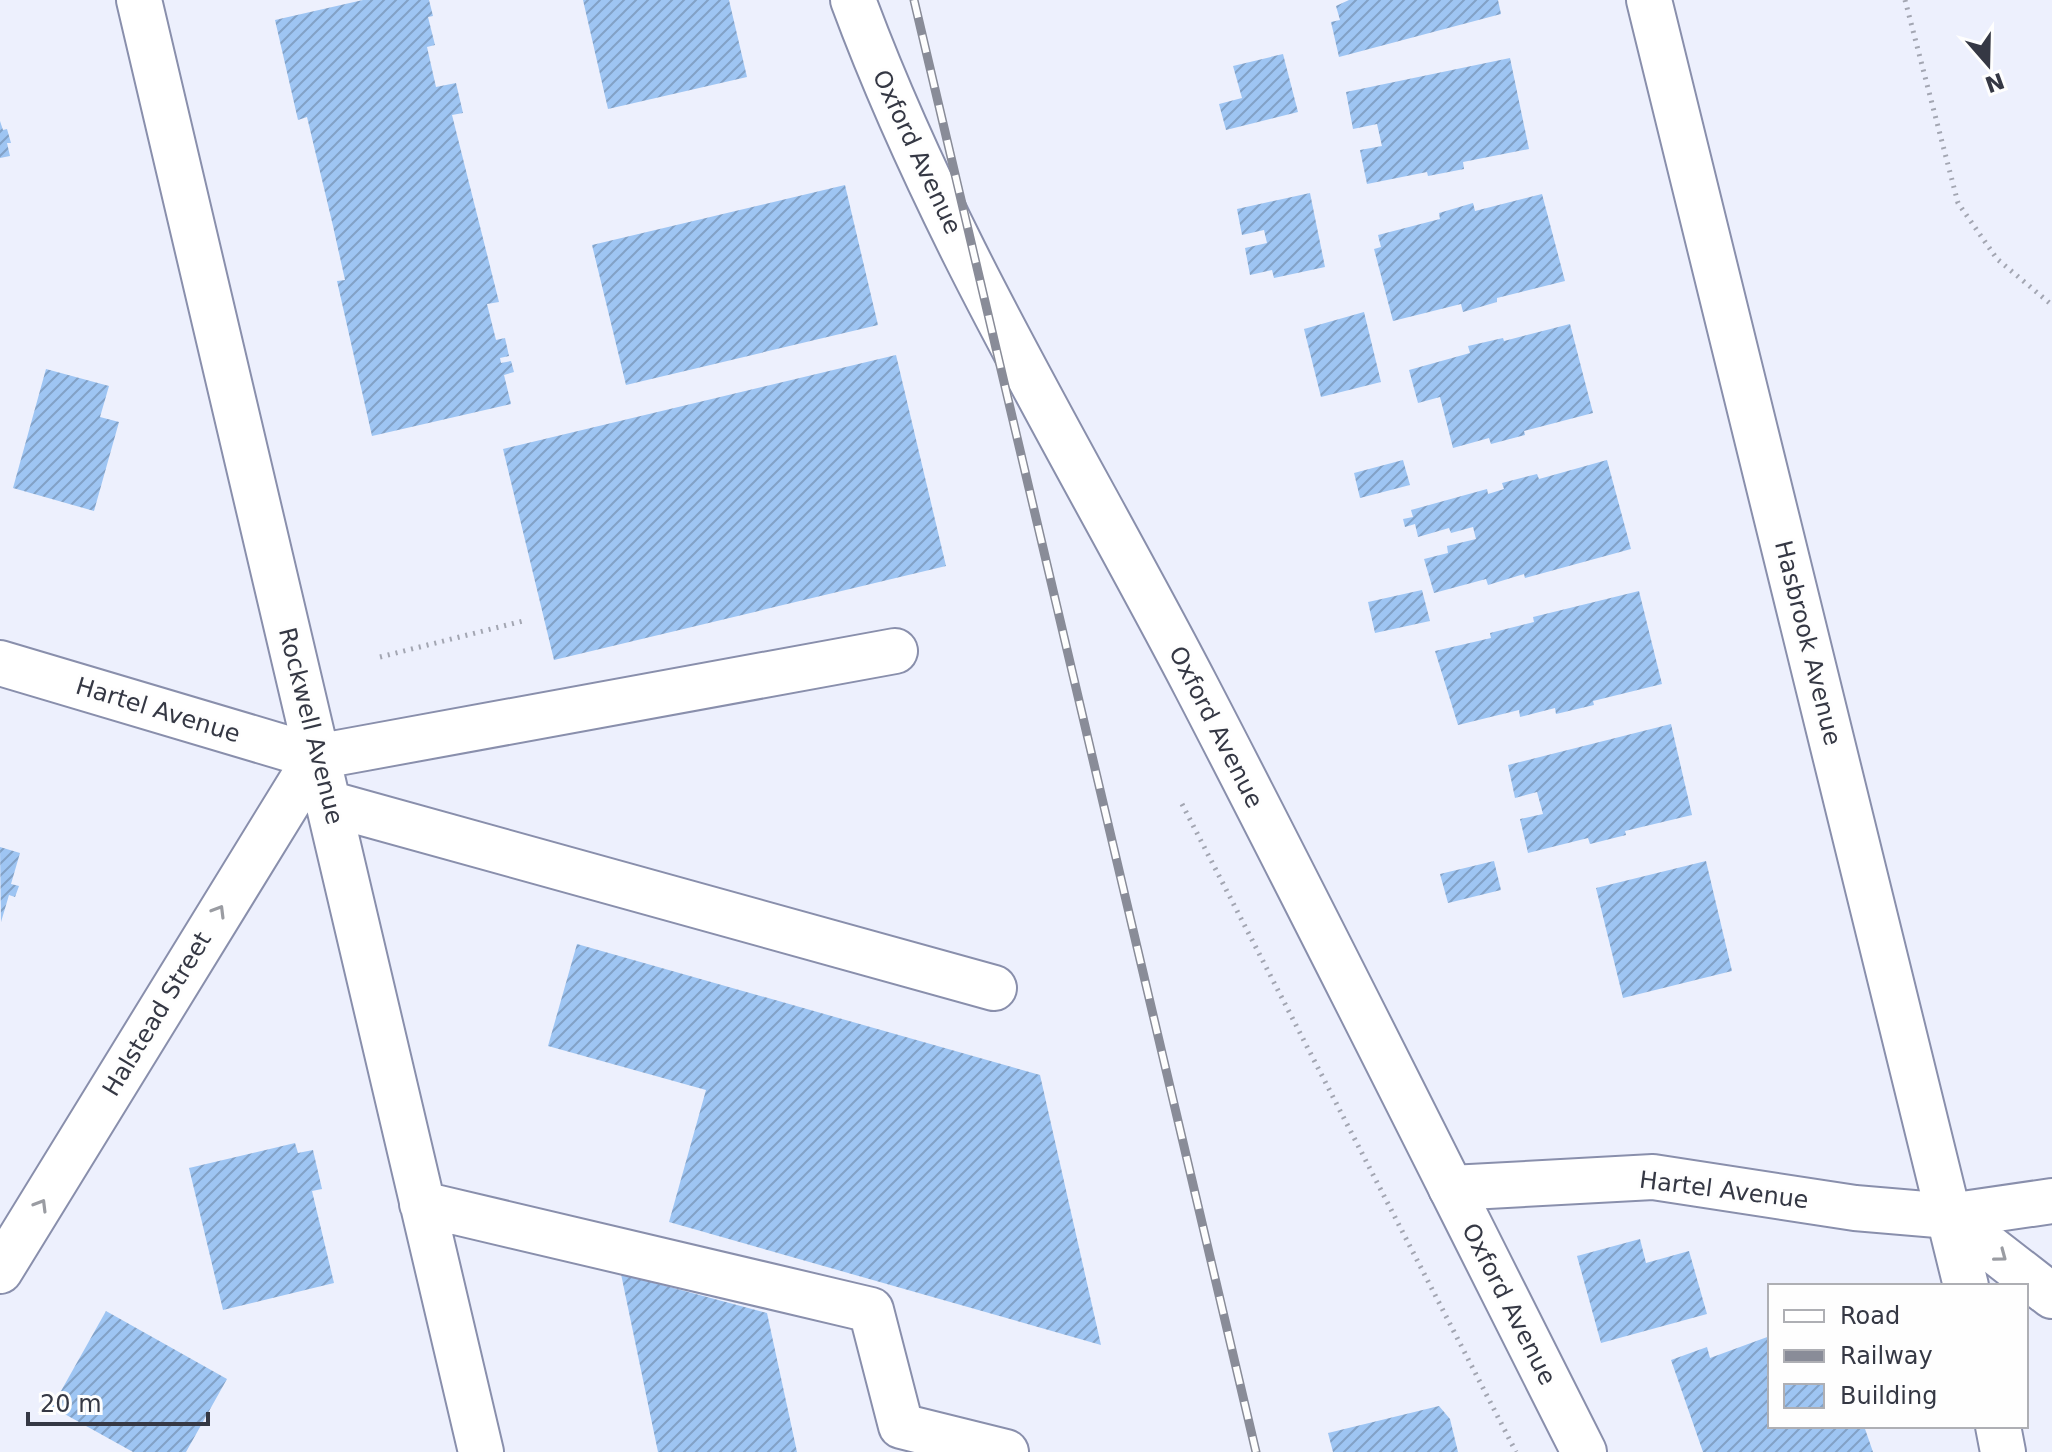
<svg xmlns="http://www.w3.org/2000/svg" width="2052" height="1452" viewBox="0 0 2052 1452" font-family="'DejaVu Sans',sans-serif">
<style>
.building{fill:url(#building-hatch)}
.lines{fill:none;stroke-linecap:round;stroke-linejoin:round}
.minor-casing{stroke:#898fac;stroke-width:48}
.major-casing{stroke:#898fac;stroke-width:48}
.path{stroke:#a3a6b2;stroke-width:5;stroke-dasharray:2 6;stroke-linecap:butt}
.minor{stroke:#fff;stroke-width:44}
.major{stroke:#fff;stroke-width:44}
.rail-casing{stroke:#898c98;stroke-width:9}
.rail{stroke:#fefefe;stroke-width:6;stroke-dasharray:18;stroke-linecap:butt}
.oneway{stroke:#9a9ca2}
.labels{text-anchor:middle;stroke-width:6;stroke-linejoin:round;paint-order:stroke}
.street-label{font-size:24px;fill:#353844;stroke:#fefefe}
</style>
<defs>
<pattern id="building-hatch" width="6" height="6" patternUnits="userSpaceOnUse" patternTransform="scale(2)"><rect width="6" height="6" fill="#9ec5f3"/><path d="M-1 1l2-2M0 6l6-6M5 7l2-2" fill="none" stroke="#82a1c6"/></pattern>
</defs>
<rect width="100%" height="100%" fill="#edf0fd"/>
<path class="building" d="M363,0H429L433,16L428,17L435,45L427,47L436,87L456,83L463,113L452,115L499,302L487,304L496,340L505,338L509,356L500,358L501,363L511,361L514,372L504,375L511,404L372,436L337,281L345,280L333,226L307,117L298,120L275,20Z
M583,0H729L747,77L608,109Z
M1349,0H1498L1501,14L1339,57L1331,22L1340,20L1336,6Z
M1283,54L1298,112L1226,130L1219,104L1242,98L1233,66Z
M1510,58L1529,149L1463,162L1464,169L1428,176L1427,172L1367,184L1360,150L1382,146L1377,124L1353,129L1346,92Z
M0,121L3,130L7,129L11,143H7L10,156L0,158Z
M845,185L878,325L626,385L592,245Z
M1310,193L1325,267L1274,278L1272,270L1250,275L1245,248L1267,243L1264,230L1242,235L1237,209Z
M1542,194L1565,281L1497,298V302L1463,312L1461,304L1393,321L1374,249L1381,247L1378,235L1440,219L1439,213L1473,203L1475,211Z
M1364,312L1381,382L1321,397L1304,329Z
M1570,324L1593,413L1524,431L1525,435L1491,444L1489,438L1453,448L1440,397L1418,403L1409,370L1470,353L1468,346L1503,338L1504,341Z
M896,355L946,566L554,660L503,449Z
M46,369L109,386L100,417L119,422L94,511L13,488Z
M1403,460L1410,485L1360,498L1354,473Z
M1607,460L1631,549L1525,578L1524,574L1488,585L1486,579L1434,593L1424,559L1448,553L1447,546L1476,539L1473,527L1451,533L1449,528L1418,537L1415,524L1405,527L1403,519L1413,517L1411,510L1487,489L1488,494L1504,489L1502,483L1537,474L1539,479Z
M1422,590L1430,621L1375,633L1368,602Z
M1639,591L1662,684L1593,701L1594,705L1556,714L1555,708L1520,717L1519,710L1458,725L1435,651L1491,638L1490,633L1534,622L1533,617Z
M1671,724L1692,815L1625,831L1626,835L1590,844L1588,838L1528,853L1520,819L1543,814L1537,792L1515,798L1508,765Z
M0,847L20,853L11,884L19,886L15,897L9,895L1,922Z
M1494,861L1501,890L1448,903L1440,874Z
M1706,861L1732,971L1623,998L1596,888Z
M577,944L1040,1075L1101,1345L669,1222L706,1090L548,1046Z
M295,1143L298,1153L313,1150L322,1189L312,1191L334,1283L223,1310L189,1168Z
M1640,1239L1646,1263L1689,1251L1707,1314L1601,1343L1577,1256Z
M621,1274L767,1313L797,1452H658Z
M106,1311L227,1379L186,1452H133L52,1407Z
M1770,1336V1426H1864L1873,1452H1703L1671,1360L1707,1347L1710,1358Z
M1439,1406L1450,1419L1458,1452H1333L1328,1433Z"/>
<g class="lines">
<defs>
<path id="minor" d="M139,0L481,1452
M0,663L316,757L895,651
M331,804L994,988
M1451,1188L1653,1177L1855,1208L1949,1216L2052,1201
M422,1204L871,1310L901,1426L1006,1452
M1949,1216L2052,1296
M0,1271L316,757"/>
<path id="major" d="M853,0C942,241 1078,459 1196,686C1328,940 1455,1197 1584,1452
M1649,0L1966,1286
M1998,1426L2003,1452"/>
</defs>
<use href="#minor" class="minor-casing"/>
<use href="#major" class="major-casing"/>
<path class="path" d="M1905,0L1958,203L1997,259L2052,305
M380,657L523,621
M1182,804L1516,1452"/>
<use href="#minor" class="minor"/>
<use href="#major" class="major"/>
<defs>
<path id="rail" d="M914,0L1256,1452"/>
</defs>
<use href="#rail" class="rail-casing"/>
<use href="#rail" class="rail"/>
</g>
<defs><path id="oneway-chevron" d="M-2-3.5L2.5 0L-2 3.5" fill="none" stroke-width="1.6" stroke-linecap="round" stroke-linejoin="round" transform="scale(2)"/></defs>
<g class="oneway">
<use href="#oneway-chevron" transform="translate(219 911) rotate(-59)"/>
<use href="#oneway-chevron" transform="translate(41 1205) rotate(-59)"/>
<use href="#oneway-chevron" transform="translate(2001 1256) rotate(37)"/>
</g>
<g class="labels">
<g class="street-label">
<text transform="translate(917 152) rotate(65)" y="8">Oxford Avenue</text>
<text transform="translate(1808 643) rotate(76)" y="8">Hasbrook Avenue</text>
<text transform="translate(158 710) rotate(17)" y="8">Hartel Avenue</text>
<text transform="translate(311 726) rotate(76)" y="8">Rockwell Avenue</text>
<text transform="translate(1216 727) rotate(63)" y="8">Oxford Avenue</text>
<text transform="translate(157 1014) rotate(-59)" y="8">Halstead Street</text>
<text transform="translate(1724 1190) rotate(7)" y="8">Hartel Avenue</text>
<text transform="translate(1509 1304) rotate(63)" y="8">Oxford Avenue</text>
</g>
</g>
<rect x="1768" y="1284" width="260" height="144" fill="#fefefe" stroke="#aeafb4" stroke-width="2"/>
<rect x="1784" y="1310" width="40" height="12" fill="#ffffff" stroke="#aeafb4" stroke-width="2"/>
<text x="1840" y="1324" font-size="24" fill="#353844">Road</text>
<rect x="1784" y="1350" width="40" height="12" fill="#898c98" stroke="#aeafb4" stroke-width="2"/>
<text x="1840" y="1364" font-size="24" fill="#353844">Railway</text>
<rect x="1784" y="1384" width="40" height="24" fill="url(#building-hatch)" stroke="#aeafb4" stroke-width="2"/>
<text x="1840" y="1404" font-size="24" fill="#353844">Building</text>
<g transform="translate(1988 64) rotate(160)" stroke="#fefefe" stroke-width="6" paint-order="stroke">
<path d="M0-6L14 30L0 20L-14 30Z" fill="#353844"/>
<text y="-12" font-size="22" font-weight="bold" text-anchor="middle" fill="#353844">N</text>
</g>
<path d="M28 1412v12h180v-12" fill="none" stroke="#353844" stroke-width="4"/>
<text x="40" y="1412" font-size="24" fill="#353844" stroke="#fefefe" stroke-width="6" paint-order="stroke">20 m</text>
</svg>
